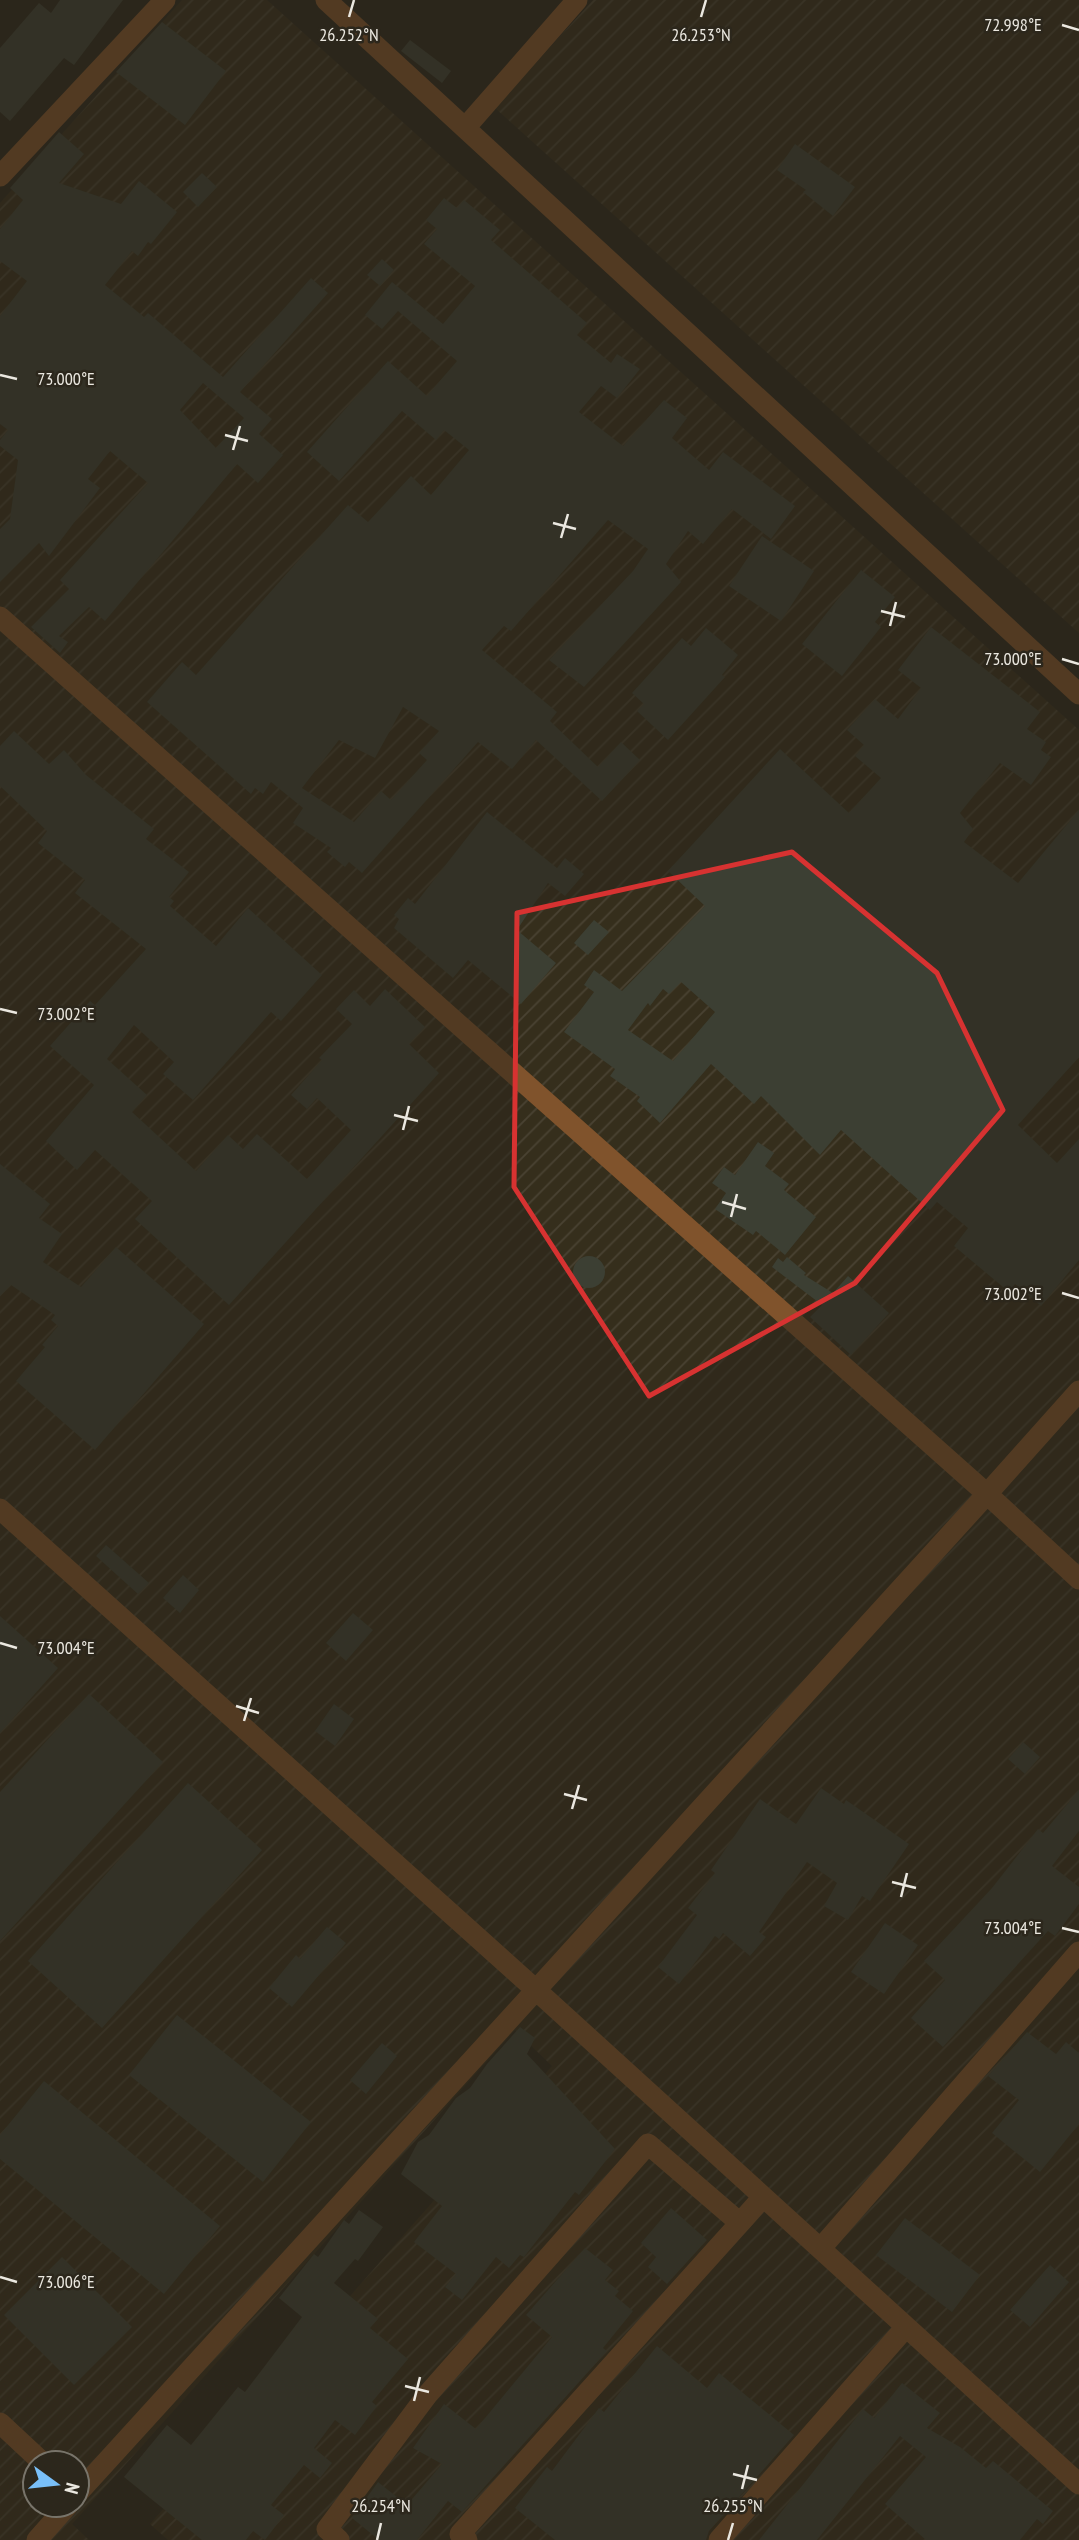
<svg xmlns="http://www.w3.org/2000/svg" width="1079" height="2540" viewBox="0 0 1079 2540" font-family="'PT Sans Narrow',sans-serif">
<style>
.industrial{fill:url(#industrial-furrows);fill-rule:evenodd}
.building{fill:#3c3f33;fill-rule:evenodd}
.lines{fill:none;stroke-linecap:round;stroke-linejoin:round}
.minor{stroke:#80532c;stroke-width:21}
.marked{fill:none;stroke:#d73231;stroke-width:5;stroke-linejoin:round}
.ticks{fill:none;stroke:#ebe8e0;stroke-width:2.5}
.ticks-label{font-size:18px;text-anchor:middle;fill:#ebe8e0;stroke:#2c271c;stroke-width:5;stroke-linejoin:round;paint-order:stroke}
</style>
<defs>
<pattern id="industrial-furrows" width="10" height="10" patternUnits="userSpaceOnUse" patternTransform="scale(1.75)"><rect width="10" height="10" fill="#352e1c"/><path d="M-1 1l2-2M0 10L10 0M9 11l2-2" fill="none" stroke="#494232"/></pattern>
</defs>
<rect width="100%" height="100%" fill="#2c271c"/>
<path class="industrial" d="M182,0H267L1079,730V2540H168L150,2524L552,2066L515,2030L72,2524L89,2540H0V203ZM35,2463H77V2505H35Z
M593,0H1079V633L495,108Z"/>
<path class="building" d="M60,0H123L74,65L64,58L10,121L0,112V48L39,3L51,13Z
M162,22L226,71L185,125L116,72Z
M410,40L451,71L442,83L401,51Z
M59,132L84,154L59,183L121,204L139,181L177,212L151,244L148,242L138,256L132,251L105,285L144,317L148,313L223,377L311,278L328,293L240,392L272,419L259,434L283,455L258,483L237,464L105,621L89,607L59,636L68,642L60,653L31,627L69,589L60,580L148,483L110,451L88,479L100,488L49,556L39,543L0,582V529L10,519L18,460L0,446V440L8,430L0,424V316L27,281L0,261V229L23,200L10,188ZM203,383L244,418L216,448L180,410Z
M795,144L855,187L833,216L803,192L806,190L777,170Z
M202,173L217,187L198,207L183,192Z
M444,198L457,208L464,200L500,230L491,240L587,323L577,335L611,363L617,354L640,369L617,398L601,386L579,412L623,446L664,400L687,418L672,438L709,470L723,452L795,506L771,539L732,509L703,544L688,531L666,564L681,582L584,687L549,660L633,571L648,549L608,520L511,631L504,626L482,650L557,712L550,721L598,767L621,742L640,760L602,801L536,740L512,769L478,742L362,873L349,862L345,867L327,852L331,848L293,823L303,808L271,782L263,794L255,788L251,794L147,702L182,662L196,675L348,505L368,522L411,476L431,495L469,450L444,430L436,440L402,411L339,481L307,452L388,361L427,396L457,361L398,311L382,329L365,315L392,282L443,324L475,286L424,244L437,229L426,220ZM403,707L439,731L419,753L427,760L391,800L381,791L354,822L302,788L339,740L375,758Z
M382,259L394,270L380,286L367,275Z
M762,536L814,571L781,621L729,586Z
M861,570L895,597L875,622L881,627L842,676L802,644Z
M931,627L1040,712L1027,729L1046,742L1041,750L1051,757L1031,785L1000,763L960,813L973,829L964,842L1018,883L1079,810V1057L1018,1125L1057,1163L1079,1139V1260L1041,1306L1015,1284L1009,1292L954,1246L968,1228L937,1202L930,1210L841,1130L820,1155L761,1096L754,1104L711,1064L660,1123L637,1101L640,1097L610,1076L615,1069L564,1032L594,992L584,985L594,970L622,991L705,906L668,871L780,749L849,813L881,778L855,756L864,745L847,730L875,699L898,719L921,688L898,670ZM681,982L715,1012L673,1061L628,1030L648,1003L650,1006L663,989L669,994Z
M706,628L738,655L722,675L725,677L668,740L637,711L644,704L632,693L682,638L691,646Z
M14,731L49,764L64,750L86,775L154,829L146,839L189,872L169,897L174,901L170,906L216,946L248,908L322,975L281,1021L271,1012L193,1100L163,1074L174,1062L134,1025L107,1059L147,1095L132,1112L196,1171L228,1135L243,1149L257,1134L307,1179L351,1130L317,1098L307,1109L291,1095L322,1060L319,1058L352,1024L336,1009L354,990L370,1006L385,989L425,1027L409,1044L439,1073L229,1305L135,1219L152,1201L95,1150L77,1170L46,1141L94,1085L50,1046L90,1001L95,1005L146,949L75,893L85,880L38,843L47,831L0,786V746Z
M487,812L557,868L565,858L584,874L565,896L548,883L517,930L556,963L521,1004L468,960L453,978L394,928L399,919L394,915L408,898L415,904Z
M594,920L609,932L588,955L574,943Z
M758,1142L774,1153L765,1166L789,1184L784,1190L816,1217L785,1255L756,1231L753,1235L715,1209L726,1193L712,1183L724,1167L735,1175Z
M0,1164L50,1204L39,1218L62,1234L43,1262L81,1287L116,1247L204,1324L95,1450L16,1381L45,1347L42,1345L58,1326L51,1320L55,1315L11,1285L0,1296Z
M573 1272a16 16 0 1 1 32 0a16 16 0 1 1-32 0Z
M787,1257L806,1273L804,1275L833,1293L848,1276L889,1313L851,1355L810,1317L822,1305L772,1267L778,1258L783,1262Z
M106,1545L149,1583L138,1594L96,1556Z
M183,1575L199,1590L180,1613L163,1598Z
M353,1613L373,1630L346,1661L326,1643Z
M0,1616L58,1668L0,1733Z
M89,1694L163,1762L0,1941V1792Z
M334,1704L354,1719L335,1746L315,1731Z
M1023,1742L1040,1757L1025,1774L1008,1759Z
M188,1783L262,1850L102,2028L28,1961Z
M821,1788L844,1804L846,1800L909,1844L870,1901L862,1896L848,1920L824,1906L837,1883L807,1862L759,1932L766,1937L750,1956L723,1933L719,1939L715,1936L679,1984L658,1967L697,1915L688,1908L715,1873L711,1870L760,1799L796,1824Z
M1079,1790V1831L1052,1866L1079,1887V1904L1055,1936L1048,1931L943,2047L911,2018L945,1980L924,1961L992,1888L1038,1829L1043,1833Z
M885,1923L918,1945L884,1994L851,1972Z
M327,1927L346,1943L292,2007L269,1988L296,1955L300,1959Z
M177,2015L311,2122L263,2182L129,2075Z
M520,2027L535,2038L527,2054L615,2149L579,2195L575,2192L524,2257L520,2255L509,2268L496,2257L462,2300L445,2287L456,2274L414,2242L442,2206L401,2174L418,2142L429,2135L456,2098L470,2088L487,2064Z
M1027,2032L1056,2054L1066,2042L1079,2053V2124L1040,2172L992,2133L1019,2100L988,2076Z
M382,2043L397,2056L366,2094L350,2080Z
M44,2081L220,2226L164,2294L0,2159V2135Z
M671,2208L707,2240L667,2284L648,2267L656,2257L641,2243Z
M359,2210L383,2227L358,2261L355,2259L334,2283L378,2319L370,2328L408,2359L372,2402L377,2406L355,2435L335,2420L314,2448L332,2463L320,2478L304,2465L271,2505L284,2515L265,2540L253,2531L246,2540H202L124,2477L167,2425L191,2445L238,2387L245,2392L302,2317L279,2298L314,2254L318,2257L344,2220L349,2224Z
M905,2218L980,2275L952,2312L876,2255Z
M585,2248L613,2270L605,2280L619,2291L615,2296L633,2311L603,2348L607,2351L462,2512L448,2501L417,2540H379L352,2518L378,2482L407,2505L442,2464L413,2448L444,2404L476,2429L552,2337L526,2315Z
M62,2257L132,2327L74,2385L4,2315Z
M1050,2265L1069,2282L1030,2327L1010,2310Z
M657,2346L707,2388L719,2373L794,2435L709,2531L706,2540H555L515,2508L547,2467L552,2471L599,2408L604,2412Z
M902,2383L940,2413L927,2428L960,2447L986,2468L993,2461L1053,2511L1043,2524L1037,2519L1020,2540H926L885,2504L926,2457L900,2436L817,2540H759L863,2409L874,2418Z"/>
<g class="lines">
<path class="minor" d="M326,0L1079,694
M465,128L577,0
M0,176L165,0
M0,617L987,1494L1079,1391
M0,1509L536,1990L77,2494
M1079,1579L987,1494L536,1990L1079,2484
M821,2248L1079,1952
M0,2423L43,2463
M37,2540L68,2505
M339,2540L327,2529L428,2394L648,2144L740,2223L763,2197
M467,2540L460,2534L740,2223
M719,2540L906,2327"/>
</g>
<path d="M0 0H1079V2540H0ZM792,852L937,973L1003,1110L855,1283L649,1396L514,1187L517,913Z" fill="#2c271c" fill-opacity=".55" fill-rule="evenodd"/>
<path class="marked" d="M792,852L937,973L1003,1110L855,1283L649,1396L514,1187L517,913Z"/>
<path class="ticks" d="M349,17L354,0M701,17L706,0M1062,25L1079,30M0,375L17,379M225,435L248,441M233,450L240,426M553,523L576,529M561,538L568,514M881,611L905,617M890,626L896,602M1062,659L1079,664M0,1009L17,1013M394,1115L418,1121M403,1130L409,1106M722,1202L746,1209M731,1217L737,1194M1062,1293L1079,1298M0,1643L17,1648M236,1706L259,1713M244,1721L251,1698M564,1794L587,1800M572,1809L579,1785M892,1882L916,1888M901,1897L907,1873M1062,1928L1079,1932M0,2277L17,2282M405,2386L429,2392M414,2401L420,2377M733,2474L757,2480M742,2489L748,2465M377,2540L381,2523M728,2540L733,2523"/>
<g class="ticks-label">
<text x="1013" y="31">72.998°E</text>
<text x="349" y="41">26.252°N</text>
<text x="701" y="41">26.253°N</text>
<text x="66" y="385">73.000°E</text>
<text x="1013" y="665">73.000°E</text>
<text x="66" y="1020">73.002°E</text>
<text x="1013" y="1300">73.002°E</text>
<text x="66" y="1654">73.004°E</text>
<text x="1013" y="1934">73.004°E</text>
<text x="66" y="2288">73.006°E</text>
<text x="381" y="2512">26.254°N</text>
<text x="733" y="2512">26.255°N</text>
</g>
<g transform="translate(56 2484) rotate(105)"><circle r="33" fill="#2c271c" stroke="#78746a" stroke-width="2"/>
<path d="M0-5L12 26L0 18L-12 26Z" fill="#79bff8"/>
<text y="-10" font-size="19" font-weight="bold" text-anchor="middle" fill="#ebe8e0">N</text>
</g>
</svg>
